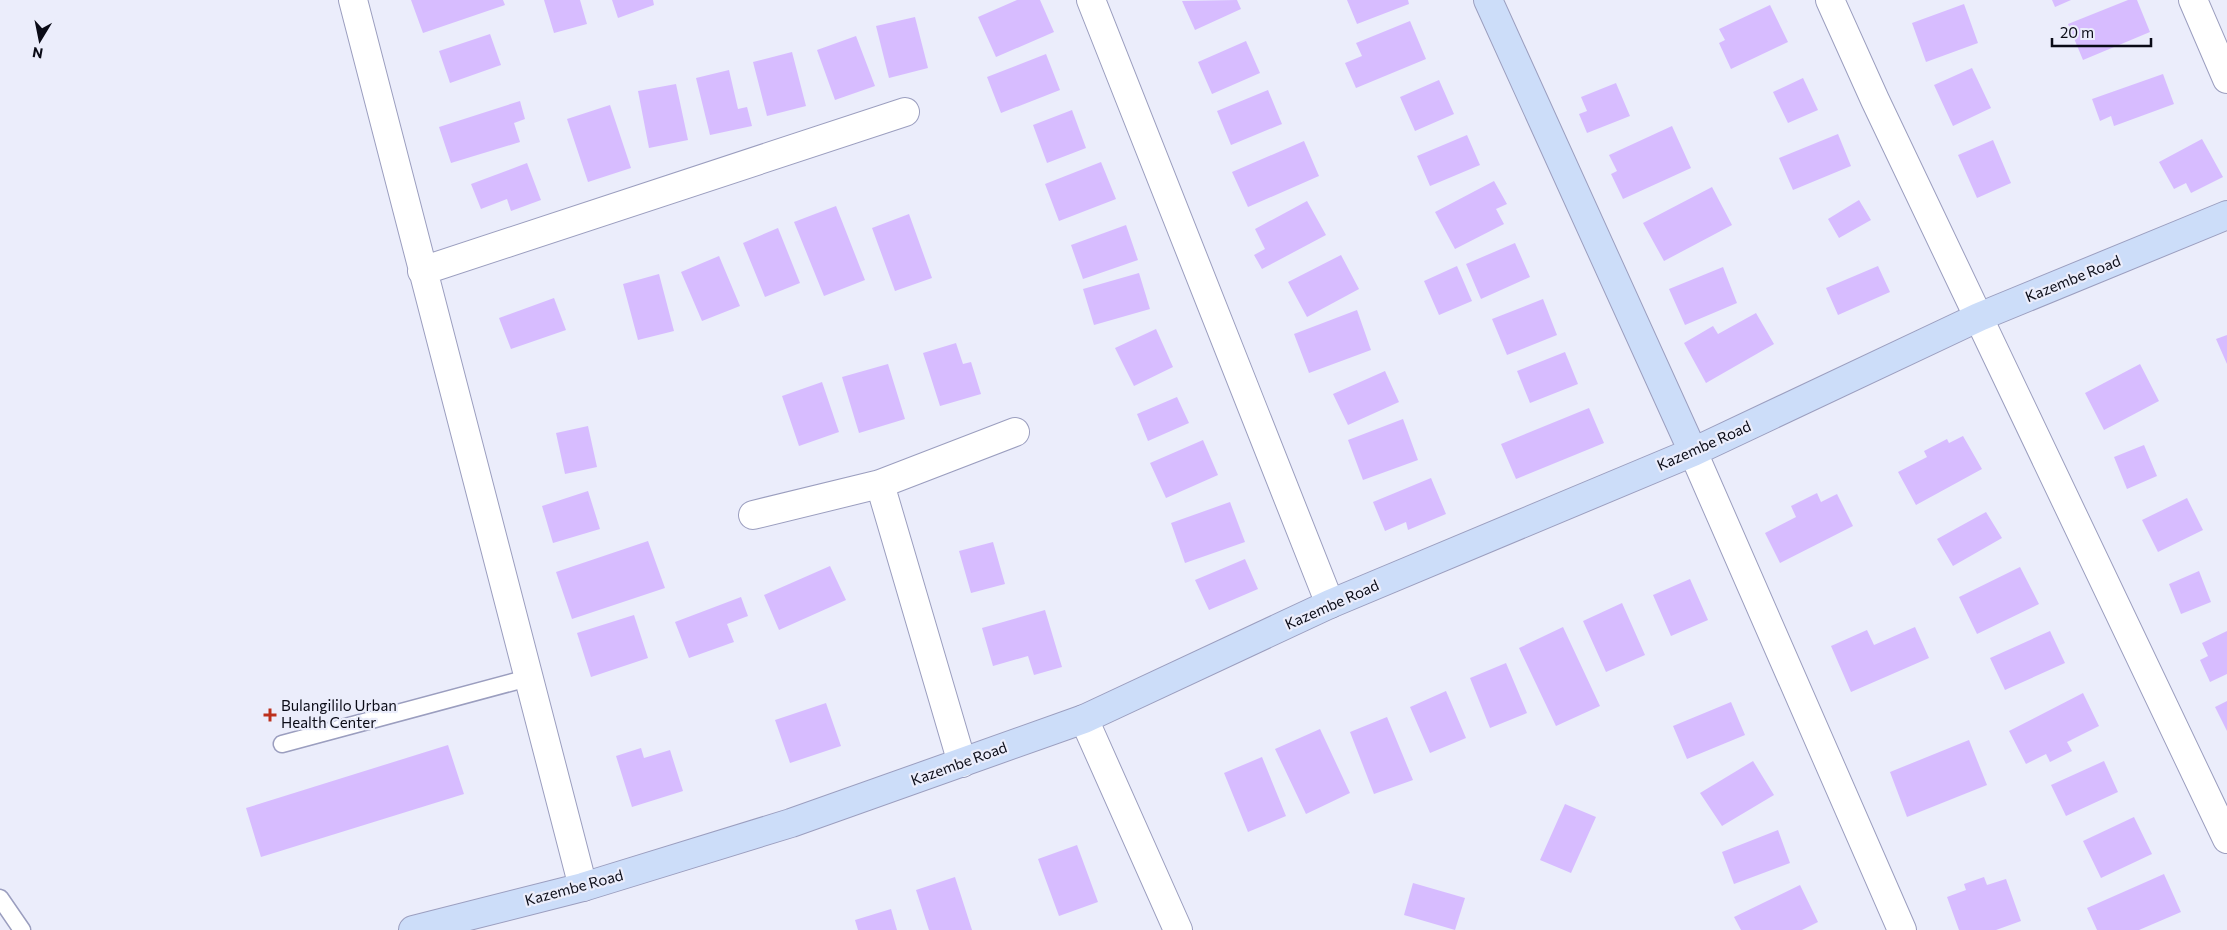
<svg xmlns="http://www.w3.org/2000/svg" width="2227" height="930" viewBox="0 0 2227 930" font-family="Commissioner,sans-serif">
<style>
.building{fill:#d7bcff}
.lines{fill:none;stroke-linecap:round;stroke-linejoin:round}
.lane-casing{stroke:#9b9ebf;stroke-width:19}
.street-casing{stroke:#9b9ebf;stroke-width:30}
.secondary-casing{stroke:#9b9ebf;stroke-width:30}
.lane{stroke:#fff;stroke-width:16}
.street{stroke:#fff;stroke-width:28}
.secondary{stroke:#ccddf9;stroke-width:28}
.poi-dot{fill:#bc301d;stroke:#ebedfb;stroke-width:2}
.labels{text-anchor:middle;stroke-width:4.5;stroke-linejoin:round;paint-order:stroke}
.street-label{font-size:15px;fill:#0a0b16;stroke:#ebedfb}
.poi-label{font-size:15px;fill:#0a0b16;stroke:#ebedfb;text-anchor:start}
</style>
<rect width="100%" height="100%" fill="#ebedfb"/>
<path class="building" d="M411,0H503L505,5L423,33Z
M544,0H580L587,24L554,33Z
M612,0H653L654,5L618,18Z
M1017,0H1040L1054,32L996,57L978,17Z
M1237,0L1241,9L1195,30L1182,1Z
M1347,0H1408L1409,4L1357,24Z
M2052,0H2071L2055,7Z
M2128,0H2137L2150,32L2083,60L2068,24Z
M1964,4L1978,43L1926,62L1912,23Z
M1770,5L1788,42L1731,69L1719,43L1725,40L1719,29Z
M915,17L928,68L889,78L876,26Z
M1410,21L1426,59L1356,88L1345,63L1362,56L1356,43Z
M490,34L501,65L450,83L439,51Z
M856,36L875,86L835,100L817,50Z
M1246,41L1260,73L1212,94L1198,62Z
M792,52L806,106L767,116L753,62Z
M1046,54L1060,90L1001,113L987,77Z
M1972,68L1991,108L1953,126L1934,85Z
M729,70L738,109L747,107L752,126L710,135L696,78Z
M2163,74L2174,104L2114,126L2111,116L2100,121L2092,99Z
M1803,78L1818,110L1788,123L1773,92Z
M1439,80L1454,114L1415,131L1400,97Z
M1616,83L1630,116L1587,133L1579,114L1587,111L1581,97Z
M676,84L688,140L649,148L638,91Z
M1268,90L1282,124L1231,145L1217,111Z
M520,101L525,119L514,123L520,142L451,163L439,127Z
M610,105L631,168L588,182L567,119Z
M1072,110L1086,148L1047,163L1033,125Z
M1672,126L1691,168L1623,199L1611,174L1617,171L1609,155Z
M1838,134L1851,166L1793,190L1779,158Z
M1467,135L1480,165L1430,186L1417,156Z
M2202,139L2223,177L2191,193L2186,183L2174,189L2159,162Z
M1993,140L2011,183L1977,198L1958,155Z
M1304,141L1319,176L1248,207L1232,172Z
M1101,162L1116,199L1059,221L1045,184Z
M527,163L541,200L511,211L507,199L481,209L471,184Z
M1494,181L1507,204L1496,209L1504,224L1455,249L1435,212Z
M1712,187L1732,225L1664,261L1643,223Z
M1859,200L1871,220L1839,238L1828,219Z
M1307,201L1326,235L1262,269L1254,255L1265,249L1255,229Z
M836,206L865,280L824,296L794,222Z
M909,214L932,278L895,291L872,228Z
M1126,225L1138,260L1083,279L1071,245Z
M778,228L800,283L765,297L743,243Z
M1515,243L1530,277L1481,299L1466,264Z
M1341,255L1359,289L1307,317L1288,282Z
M719,256L740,306L702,321L681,272Z
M1457,266L1472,301L1439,315L1424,281Z
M1878,266L1890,292L1838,315L1826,288Z
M1723,267L1737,303L1685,325L1669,289Z
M1139,273L1150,309L1094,325L1083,289Z
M659,274L674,331L638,340L623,284Z
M554,298L566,330L511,349L499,318Z
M1543,299L1557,335L1507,355L1492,319Z
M1357,310L1371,350L1309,373L1294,334Z
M1756,313L1774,344L1706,383L1684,343L1713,326L1718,334Z
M1156,329L1173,367L1134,386L1115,348Z
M2227,335V364L2216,339Z
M956,343L963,364L971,362L981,394L940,406L923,353Z
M1565,352L1578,384L1530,403L1517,371Z
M888,364L905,419L859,433L842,377Z
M2140,364L2159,401L2104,430L2085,393Z
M1385,371L1399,402L1348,425L1333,394Z
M822,382L839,432L799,446L782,396Z
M1177,397L1189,423L1148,441L1137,414Z
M1589,408L1604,443L1516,479L1501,444Z
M1403,419L1418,460L1363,480L1348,440Z
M588,426L597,467L565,474L556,433Z
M1963,436L1982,469L1916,505L1898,472L1927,457L1924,451L1947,439L1949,443Z
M1203,440L1218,475L1166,498L1150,463Z
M2144,445L2157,476L2127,489L2114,457Z
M1431,478L1446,514L1408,530L1406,522L1385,531L1373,502Z
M588,491L600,529L553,543L542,506Z
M1817,493L1821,502L1837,494L1853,526L1780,563L1765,533L1796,517L1791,506Z
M2187,498L2203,530L2158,552L2142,520Z
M1230,502L1245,542L1185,563L1171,523Z
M1986,512L2002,538L1953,566L1937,539Z
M648,541L665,588L572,619L556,572Z
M993,542L1005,584L971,593L959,551Z
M1245,559L1258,589L1209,610L1195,580Z
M830,566L846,600L779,630L764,595Z
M2020,567L2039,604L1977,634L1959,597Z
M2199,571L2211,602L2181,614L2169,584Z
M1690,579L1708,620L1671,636L1653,595Z
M741,597L748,616L727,624L734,642L689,658L675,622Z
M1622,603L1645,655L1606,672L1583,621Z
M1045,610L1062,667L1034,675L1028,656L993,666L982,628Z
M634,615L648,658L591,677L577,633Z
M1563,627L1600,706L1556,726L1519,648Z
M1915,627L1929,658L1851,692L1831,646L1867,630L1874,645Z
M2050,631L2065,663L2005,690L1990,658Z
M2227,631V674L2210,682L2200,660L2208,656L2202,643Z
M1506,663L1527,713L1490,728L1470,678Z
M1446,691L1466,738L1430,753L1410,707Z
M2083,693L2099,726L2067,742L2072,751L2050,762L2046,754L2026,764L2009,731Z
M2227,701V731L2215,707Z
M1731,702L1745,735L1687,759L1673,726Z
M826,703L841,746L790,763L775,720Z
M1387,717L1413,780L1374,794L1350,732Z
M1320,729L1350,793L1306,814L1275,749Z
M1969,740L1987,785L1907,817L1890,772Z
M448,745L464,794L261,857L246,808Z
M641,748L644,758L670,750L683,791L632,807L616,756Z
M1262,757L1286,816L1248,832L1224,773Z
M1753,761L1774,795L1722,826L1700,793Z
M2104,761L2118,792L2066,816L2051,785Z
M1565,804L1596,817L1571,873L1540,860Z
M2134,817L2152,854L2101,878L2083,841Z
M1778,830L1790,863L1734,884L1722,852Z
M1077,845L1098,902L1059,916L1038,859Z
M2164,874L2181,912L2139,930H2097L2087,908Z
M955,877L972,930H929L916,890Z
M1984,877L1987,885L2006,879L2021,921L1996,930H1959L1947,897L1966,890L1964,884Z
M1413,883L1465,898L1455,930L1404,915Z
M1800,885L1818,922L1802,930H1741L1734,917Z
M891,909L897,930H858L855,920Z"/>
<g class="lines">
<defs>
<path id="lane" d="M282,744L528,678
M0,898L22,930"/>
<path id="street" d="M353,0L583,887
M1091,0L1330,604
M1830,0L1875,100L2227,839
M2193,0L2227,79
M422,271L905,112
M1693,452L1902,930
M880,484L962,763
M753,515L880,484L1015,432
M1084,719L1178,930"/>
<path id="secondary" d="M1488,0L1693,452
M413,930L583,887L791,823L1084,719L1330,604L1693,452L1979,317L2227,215"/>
</defs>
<use href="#lane" class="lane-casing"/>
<use href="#street" class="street-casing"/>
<use href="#secondary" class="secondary-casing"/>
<use href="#lane" class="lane"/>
<use href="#street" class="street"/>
<use href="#secondary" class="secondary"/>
</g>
<path class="poi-dot" d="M267.5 707.5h5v5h5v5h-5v5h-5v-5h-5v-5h5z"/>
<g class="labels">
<g class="street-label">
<text transform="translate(2073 279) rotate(-22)" y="5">Kazembe Road</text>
<text transform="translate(1704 446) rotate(-24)" y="5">Kazembe Road</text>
<text transform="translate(1332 605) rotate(-24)" y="5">Kazembe Road</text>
<text transform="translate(959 764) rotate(-20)" y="5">Kazembe Road</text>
<text transform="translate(574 888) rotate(-15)" y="5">Kazembe Road</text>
</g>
<g class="poi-label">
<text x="281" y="711">Bulangililo Urban<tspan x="281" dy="17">Health Center</tspan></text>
</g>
</g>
<g transform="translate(40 40) rotate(190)" stroke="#ebedfb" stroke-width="4" paint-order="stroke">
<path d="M0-4L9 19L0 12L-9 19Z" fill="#0a0b16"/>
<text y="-8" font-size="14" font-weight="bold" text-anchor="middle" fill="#0a0b16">N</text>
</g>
<path d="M2052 38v8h99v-8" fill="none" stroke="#0a0b16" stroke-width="2.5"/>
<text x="2060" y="38" font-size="15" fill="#0a0b16" stroke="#ebedfb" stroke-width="4" paint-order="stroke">20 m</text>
</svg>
